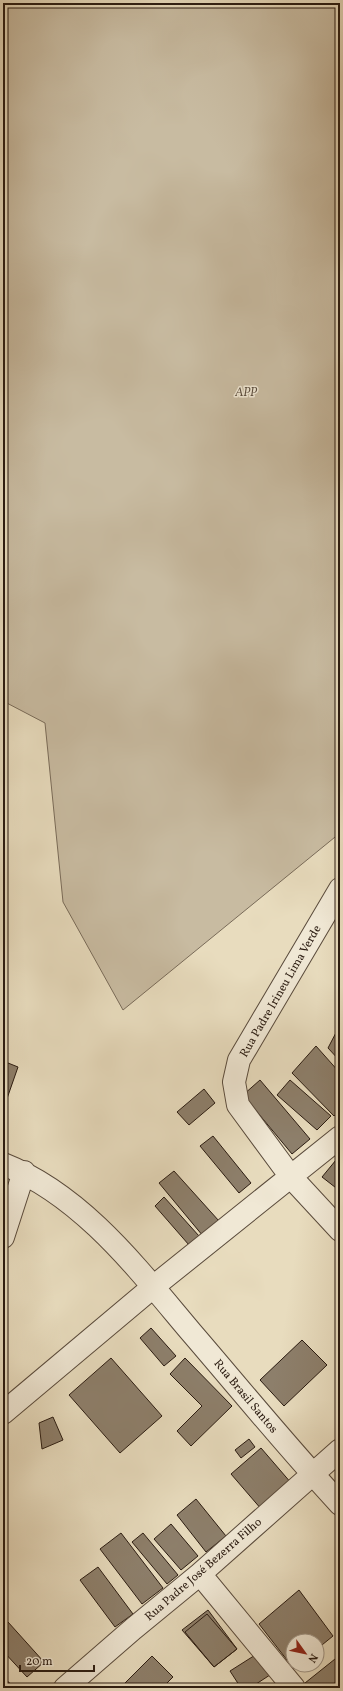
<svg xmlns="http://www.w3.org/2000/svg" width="343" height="1691" viewBox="0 0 343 1691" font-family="Vollkorn,serif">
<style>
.green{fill:#c8bba1;stroke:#796b59}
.building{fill:#8d7f6b;stroke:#2a1b11}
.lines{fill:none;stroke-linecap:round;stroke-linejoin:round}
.minor-casing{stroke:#5a4b3c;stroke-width:24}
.minor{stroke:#f0e8d5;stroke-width:22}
.labels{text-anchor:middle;stroke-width:3;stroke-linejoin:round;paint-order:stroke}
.park-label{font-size:12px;font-style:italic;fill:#594b3c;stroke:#f0e8d5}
.street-label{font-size:12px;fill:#2a1b11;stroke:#f0e8d5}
</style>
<rect width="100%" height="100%" fill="#e8dcbe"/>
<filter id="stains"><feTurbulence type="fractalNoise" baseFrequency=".005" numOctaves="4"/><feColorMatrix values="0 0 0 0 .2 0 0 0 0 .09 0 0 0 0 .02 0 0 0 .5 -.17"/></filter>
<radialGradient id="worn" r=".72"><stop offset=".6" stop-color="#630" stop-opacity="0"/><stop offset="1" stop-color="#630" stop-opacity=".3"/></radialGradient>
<path class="green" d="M3,3H340V833L123,1010L63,902L45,723L3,701Z"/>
<path class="building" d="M340,1025V1061L328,1048Z
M316,1046L340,1073V1110L334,1116L292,1073Z
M3,1061L18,1067L3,1110Z
M260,1080L310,1139L292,1154L243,1095Z
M290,1080L331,1116L317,1130L277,1095Z
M204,1089L215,1103L189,1125L177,1112Z
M213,1136L251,1183L239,1193L200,1146Z
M336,1160L340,1162V1191L322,1177Z
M174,1171L219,1221L203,1236L159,1183Z
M164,1197L199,1236L189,1245L155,1206Z
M151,1328L176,1356L164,1366L140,1338Z
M302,1340L327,1365L284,1406L260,1380Z
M111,1358L162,1416L120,1453L69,1395Z
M185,1358L232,1406L191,1446L177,1431L202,1406L170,1374Z
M53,1417L63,1440L42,1449L39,1423Z
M249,1439L255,1447L241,1458L235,1450Z
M261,1448L292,1484L262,1510L231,1474Z
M196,1499L226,1536L206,1552L177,1515Z
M171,1524L198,1556L181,1570L154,1539Z
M121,1533L163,1588L142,1604L100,1549Z
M143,1533L178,1575L167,1584L132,1542Z
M98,1567L133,1614L115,1627L80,1580Z
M299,1590L333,1636L317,1649V1641H293V1665H298L294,1669L259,1624Z
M208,1610L237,1649L214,1667L182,1630Z
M207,1614L237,1649L214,1667L185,1632Z
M8,1622L44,1662L27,1677L3,1651V1626Z
M260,1652L273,1673L250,1688H241L230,1671Z
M340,1655V1679L328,1688H309L305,1683Z
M152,1656L173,1677L162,1688H120Z
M3,1677L15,1688H3Z"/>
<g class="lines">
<defs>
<path id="minor" d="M340,889L239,1060L234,1082L238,1105L291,1177L340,1230
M3,1164C82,1195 137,1268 191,1332C240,1389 288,1448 340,1504
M3,1237L24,1172
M3,1413L153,1287L340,1137
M200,1574L294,1688
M65,1688L133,1629L200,1574L340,1450"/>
</defs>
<use href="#minor" class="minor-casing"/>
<use href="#minor" class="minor"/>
</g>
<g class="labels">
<g class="park-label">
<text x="246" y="396">APP</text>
</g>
<g class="street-label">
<text transform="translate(280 991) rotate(-60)" y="4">Rua Padre Irineu Lima Verde</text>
<text transform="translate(246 1396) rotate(50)" y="4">Rua Brasil Santos</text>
<text transform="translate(203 1569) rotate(-41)" y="4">Rua Padre José Bezerra Filho</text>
</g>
</g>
<rect width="343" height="1691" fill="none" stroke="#e8dcbe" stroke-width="16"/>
<rect x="4" y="4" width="335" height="1683" fill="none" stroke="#2a1b11" stroke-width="2"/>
<rect x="8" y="8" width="327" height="1675" fill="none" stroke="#2a1b11"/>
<g transform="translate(305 1653) rotate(123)"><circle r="19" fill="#f0e8d5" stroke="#a19687"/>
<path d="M0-3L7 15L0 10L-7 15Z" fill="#8f2418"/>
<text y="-6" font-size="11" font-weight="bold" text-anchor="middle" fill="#2a1b11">N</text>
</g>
<path d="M20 1665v6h74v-6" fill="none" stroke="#2a1b11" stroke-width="2"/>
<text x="26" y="1665" font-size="12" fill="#2a1b11" stroke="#f0e8d5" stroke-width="3" paint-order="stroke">20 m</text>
<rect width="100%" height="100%" filter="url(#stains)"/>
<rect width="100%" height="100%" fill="url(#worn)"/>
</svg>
